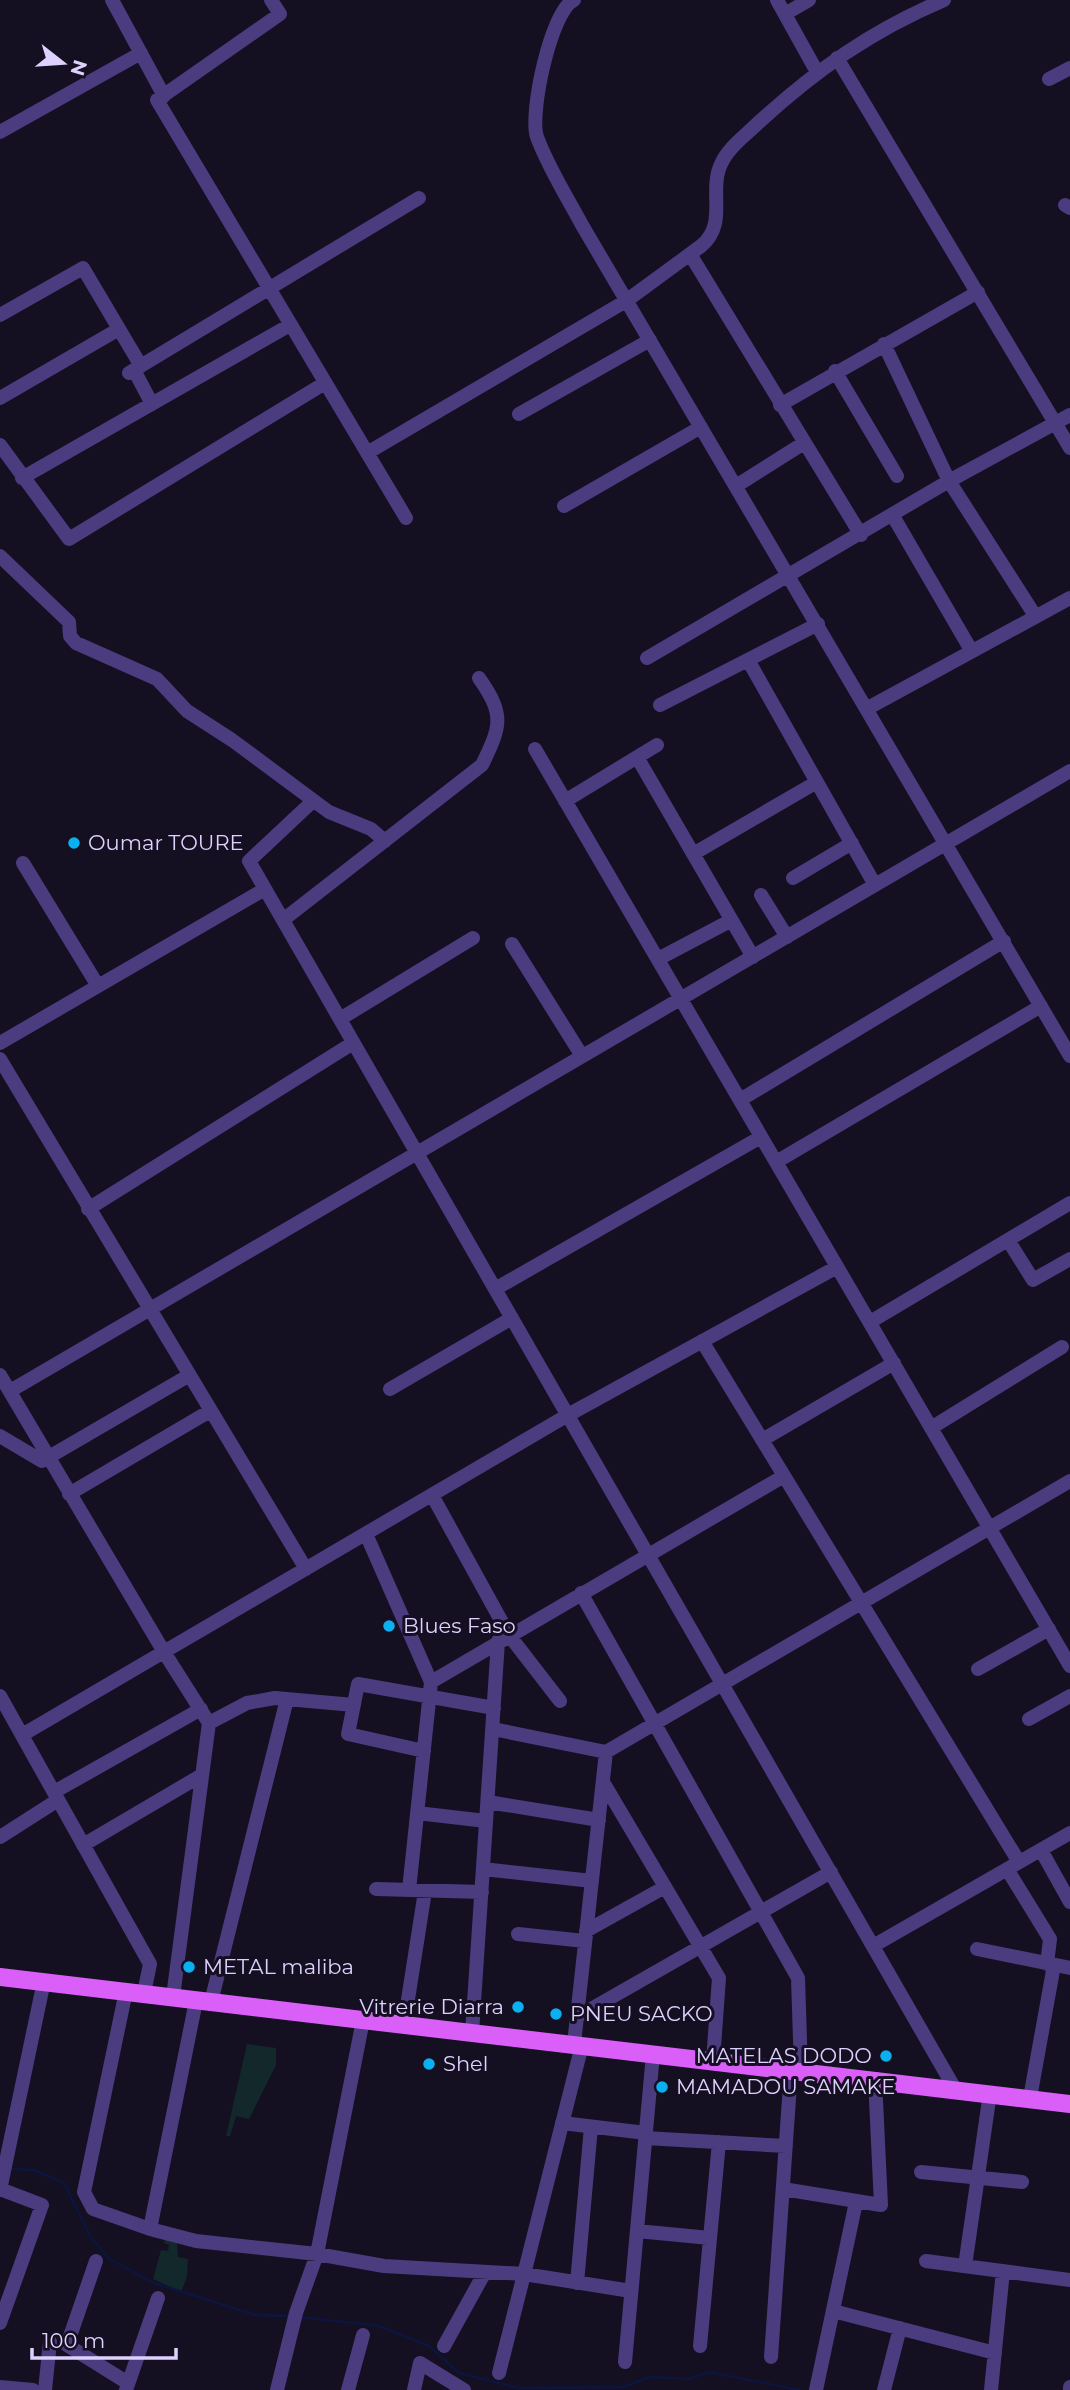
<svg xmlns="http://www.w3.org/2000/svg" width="1070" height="2390" viewBox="0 0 1070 2390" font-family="Montserrat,sans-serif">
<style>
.green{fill:#12282b}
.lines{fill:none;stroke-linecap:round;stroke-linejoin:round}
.stream{stroke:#0c153e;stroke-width:2.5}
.minor{stroke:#4a3c7f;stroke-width:14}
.major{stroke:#da5ef8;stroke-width:18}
.poi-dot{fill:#0bb0f0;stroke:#150f22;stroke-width:2.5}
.labels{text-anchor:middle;stroke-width:6;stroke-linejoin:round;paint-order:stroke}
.poi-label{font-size:21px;fill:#ded1fd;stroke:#150f22;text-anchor:start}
</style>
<rect width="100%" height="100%" fill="#150f22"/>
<path class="green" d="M247,2044L276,2048V2065L249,2119L236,2116L230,2136H226Z
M165,2238L177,2243L178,2257L188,2259L187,2277L181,2292L153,2279L161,2250L168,2251L169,2245L164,2243Z"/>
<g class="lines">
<path class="stream" d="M10,2169L34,2170L64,2183L90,2236L109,2259L154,2283L256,2315L289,2316
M300,2317L379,2326L429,2346L459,2373L518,2388L623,2387L650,2377L689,2379L709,2372L799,2390"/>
<path class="minor" d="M112,0L164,96
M271,0L280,14L157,100L406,518
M574,0C551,10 529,114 537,137C548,167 567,197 582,225L1070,1056
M777,0L817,72
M785,14L809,0
M837,58L1070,448
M1049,79L1070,68
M0,132L141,53
M1065,205L1070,208
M690,254L861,535
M0,315L83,268L141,366
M884,344L949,481L1034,614
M134,370L152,404
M835,371L897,476
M129,373L419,198
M0,398L119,329
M780,405L978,292
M519,414L650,340
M0,445L69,539L325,383
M367,453L626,301L701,246C729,223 707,190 722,162C729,147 746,135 758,123C816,70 871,31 944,0
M22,478L290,325
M736,486L804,443
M564,506L701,427
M893,516L971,650
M0,556L69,622L70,636L76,643L157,679L187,711L232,740L329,812L371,829L385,841
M647,658L949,481L1070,415
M748,660L875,885
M660,705L818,624
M868,708L1070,598
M535,749L1070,1666
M637,757L753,957
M313,801L249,861L955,2089
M565,801L657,745
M693,854L817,782
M23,863L98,986
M793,878L852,843
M761,895L787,937
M283,920L482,765C501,726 505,715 479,678
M512,944L582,1056
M658,959L730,921
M340,1019L473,938
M0,1043L265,889
M0,1059L306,1569
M740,1100L1004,941
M776,1162L1041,1006
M88,1209L353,1043
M1008,1240L1033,1280L1070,1259
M495,1289L761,1137
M870,1322L1070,1203
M702,1341L1019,1862
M0,1375L164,1652L209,1723L173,1997
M390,1389L512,1318
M10,1391L1070,771
M931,1428L1062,1347
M0,1436L42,1461L188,1376
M762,1440L894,1363
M69,1494L210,1411
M432,1495L509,1635L560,1701
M366,1534L431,1682L409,1890
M581,1593L798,1978L801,2071
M978,1669L1049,1629
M431,1682L784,1476
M0,1696L150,1964L144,1993
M1029,1719L1070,1696
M209,1723L247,1703L275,1698L354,1705
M493,1729L606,1752L1070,1481
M22,1735L568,1415L837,1267
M424,1751L348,1734L358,1684L494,1708
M603,1782L719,1978L713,2061
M54,1792L201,1709
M488,1802L599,1820
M417,1813L486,1821
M0,1837L58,1800
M83,1845L202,1775
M1041,1850L1070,1902
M483,1869L592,1881
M1007,1869L1050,1939L1047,1964
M376,1889L482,1892
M586,1931L665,1887
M518,1934L585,1941
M873,1946L1070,1833
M977,1949L1070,1968
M126,1991L84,2192L93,2209L150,2229L196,2241L317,2254L384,2266L524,2274L631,2291
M211,2002L287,1699
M577,2017L831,1872
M404,2025L425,1891
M472,2033L498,1641
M574,2044L606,1752
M1030,2098L1054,1965
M562,2123L646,2133
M645,2138L786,2146
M921,2172L1022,2182
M783,2189L881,2205L875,2079
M0,2190L44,1981
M150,2229L196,2001
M637,2231L710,2238
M96,2261L67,2345L128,2383
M926,2261L1070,2280
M965,2266L990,2093
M577,2283L591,2127
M833,2311L995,2353
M0,2323L42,2205L0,2189
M444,2346L485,2272
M700,2346L719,2142
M771,2357L791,2070
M625,2362L653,2054
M499,2373L582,2045
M0,2387L33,2390
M45,2390L50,2342
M126,2390L158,2298
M277,2390L296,2313L317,2254L363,2020
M348,2390L363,2335
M414,2390L420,2363L464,2390
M816,2390L856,2202
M884,2390L900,2328
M991,2390L1003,2271
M1070,2390V2387"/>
<path class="major" d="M0,1977L1070,2104"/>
</g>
<g class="poi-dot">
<circle cx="74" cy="843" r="7"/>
<circle cx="389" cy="1626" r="7"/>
<circle cx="189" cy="1967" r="7"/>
<circle cx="518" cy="2007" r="7"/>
<circle cx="556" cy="2014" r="7"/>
<circle cx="886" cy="2056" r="7"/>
<circle cx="429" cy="2064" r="7"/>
<circle cx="662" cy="2087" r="7"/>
</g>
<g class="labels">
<g class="poi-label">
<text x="88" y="850">Oumar TOURE</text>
<text x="403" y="1633">Blues Faso</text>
<text x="203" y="1974">METAL maliba</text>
<text x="504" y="2014" text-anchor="end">Vitrerie Diarra</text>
<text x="570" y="2021">PNEU SACKO</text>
<text x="872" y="2063" text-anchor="end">MATELAS DODO</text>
<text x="443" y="2071">Shel</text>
<text x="676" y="2094">MAMADOU SAMAKE</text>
</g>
</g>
<g transform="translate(63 63) rotate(107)" stroke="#150f22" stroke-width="5" paint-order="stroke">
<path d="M0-5L12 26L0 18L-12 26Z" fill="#ded1fd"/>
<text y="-10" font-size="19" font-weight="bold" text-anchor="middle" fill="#ded1fd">N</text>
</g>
<path d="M32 2348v10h144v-10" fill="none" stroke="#ded1fd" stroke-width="3.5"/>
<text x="42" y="2348" font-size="21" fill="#ded1fd" stroke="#150f22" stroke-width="5" paint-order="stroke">100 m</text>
</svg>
